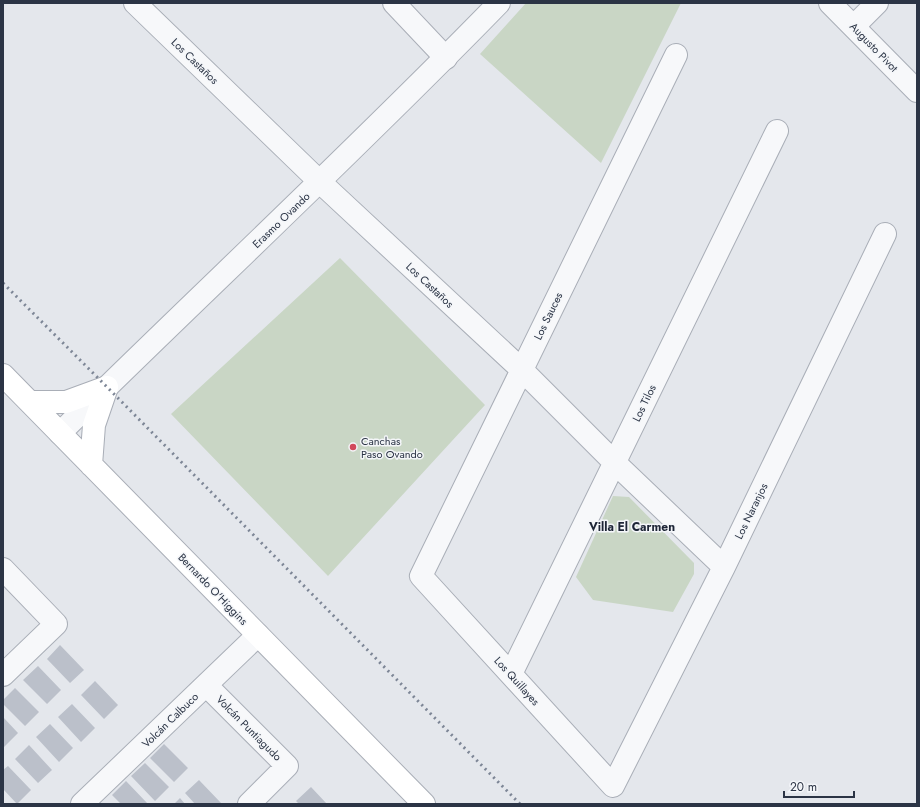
<svg xmlns="http://www.w3.org/2000/svg" width="920" height="807" viewBox="0 0 920 807" font-family="Jost,sans-serif">
<style>
.green{fill:#c9d6c5}
.building{fill:#bbc0ca}
.lines{fill:none;stroke-linecap:round;stroke-linejoin:round}
.minor-casing{stroke:#a9aeb7;stroke-width:24}
.tertiary-casing{stroke:#a9aeb7;stroke-width:24}
.secondary-casing{stroke:#a9aeb7;stroke-width:24}
.minor{stroke:#f7f8fa;stroke-width:22}
.tertiary{stroke:#f7f8fa;stroke-width:22}
.secondary{stroke:#fff;stroke-width:22}
.rail{stroke:#7d8696;stroke-width:3;stroke-dasharray:2 4;stroke-linecap:butt}
.poi-dot{fill:#d1495b;stroke:#f4f6f9;stroke-width:1.5}
.labels{text-anchor:middle;stroke-width:3;stroke-linejoin:round;paint-order:stroke}
.street-label{font-size:11px;fill:#2b3445;stroke:#f4f6f9}
.poi-label{font-size:11px;fill:#2b3445;stroke:#f4f6f9;text-anchor:start}
.neighbourhood-label{font-size:12px;font-weight:bold;fill:#1d2536;stroke:#f4f6f9}
</style>
<rect width="100%" height="100%" fill="#e4e7ec"/>
<path class="green" d="M526,3H681L601,163L480,54Z
M340,258L485,405L328,576L171,414Z
M613,496L629,497L694,563V574L673,612L593,600L576,577Z"/>
<path class="building" d="M60,645L84,670L70,683L47,659Z
M38,666L61,690L47,704L23,680Z
M95,681L118,705L104,719L81,695Z
M15,688L39,712L25,726L3,704V700Z
M72,704L95,728L81,742L58,717Z
M3,717L18,733L4,747L3,746Z
M50,724L73,748L59,762L36,737Z
M164,744L188,768L174,782L150,758Z
M29,745L52,770L38,783L15,759Z
M145,763L169,787L155,801L131,776Z
M8,766L31,790L17,804L3,789V770Z
M199,780L222,804H195L185,793Z
M126,781L148,804H121L112,795Z
M311,787L327,804H299L296,801Z
M180,798L185,804H174Z"/>
<g class="lines">
<defs>
<path id="minor" d="M135,3L320,182L522,370L615,463L724,567
M394,3L446,58
M830,3L917,91
M854,26L877,3
M676,55L421,576L613,786L724,567L885,234
M3,569L56,624L3,675
M511,674L777,131
M206,685L287,766L249,804
M82,804L258,635"/>
<path id="tertiary" d="M60,433C206,289 356,150 499,3"/>
<path id="secondary" d="M3,375L424,804
M30,402H66L107,387
M91,465L94,425L107,387"/>
</defs>
<use href="#minor" class="minor-casing"/>
<use href="#tertiary" class="tertiary-casing"/>
<use href="#secondary" class="secondary-casing"/>
<use href="#minor" class="minor"/>
<use href="#tertiary" class="tertiary"/>
<use href="#secondary" class="secondary"/>
<path class="rail" d="M3,283L107,387L520,804"/>
</g>
<circle class="poi-dot" cx="353" cy="447" r="4"/>
<g class="labels">
<g class="street-label">
<text transform="translate(874 47) rotate(46)" y="4">Augusto Pivot</text>
<text transform="translate(195 61) rotate(44)" y="4">Los Castaños</text>
<text transform="translate(281 220) rotate(-44)" y="4">Erasmo Ovando</text>
<text transform="translate(430 285) rotate(43)" y="4">Los Castaños</text>
<text transform="translate(548 316) rotate(-64)" y="4">Los Sauces</text>
<text transform="translate(644 403) rotate(-64)" y="4">Los Tilos</text>
<text transform="translate(751 511) rotate(-64)" y="4">Los Naranjos</text>
<text transform="translate(213 589) rotate(46)" y="4">Bernardo O'Higgins</text>
<text transform="translate(517 681) rotate(48)" y="4">Los Quillayes</text>
<text transform="translate(170 720) rotate(-44)" y="4">Volcán Calbuco</text>
<text transform="translate(249 728) rotate(45)" y="4">Volcán Puntiagudo</text>
</g>
<g class="poi-label">
<text x="361" y="445">Canchas<tspan x="361" dy="13">Paso Ovando</tspan></text>
</g>
<g class="neighbourhood-label">
<text x="632" y="531">Villa El Carmen</text>
</g>
</g>
<rect width="920" height="807" fill="none" stroke="#2b3445" stroke-width="8"/>
<path d="M784 791v6h70v-6" fill="none" stroke="#2b3445" stroke-width="2"/>
<text x="790" y="791" font-size="12" fill="#2b3445" stroke="#f4f6f9" stroke-width="3" paint-order="stroke">20 m</text>
</svg>
